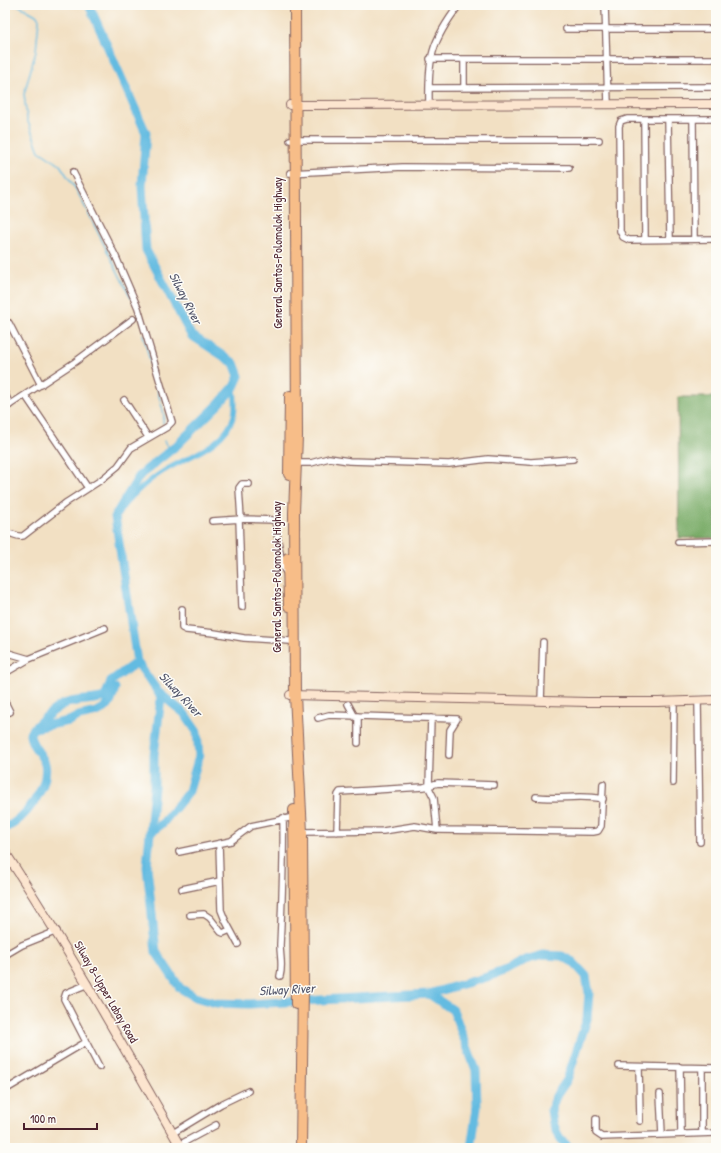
<svg xmlns="http://www.w3.org/2000/svg" width="721" height="1153" viewBox="0 0 721 1153" font-family="'Patrick Hand',sans-serif">
<style>
.forest{fill:#78ab66;stroke:#616548}
.lines{fill:none;stroke-linecap:round;stroke-linejoin:round}
.stream{stroke:#64bbe1;stroke-width:1.5}
.canal{stroke:#64bbe1;stroke-width:5}
.river{stroke:#64bbe1;stroke-width:9}
.street-casing{stroke:#856360;stroke-width:8}
.secondary-casing{stroke:#856360;stroke-width:10}
.highway-casing{stroke:#856360;stroke-width:12}
.street{stroke:#fff;stroke-width:5.5}
.secondary{stroke:#fce5cf;stroke-width:8}
.highway{stroke:#f7bd88;stroke-width:10}
.labels{text-anchor:middle;stroke-width:3;stroke-linejoin:round;paint-order:stroke}
.street-label{font-size:12px;fill:#4a1f2b;stroke:#fdfcf7}
.water-label{font-size:13px;font-style:italic;fill:#53566b;stroke:#fdfcf7}
</style>
<rect width="100%" height="100%" fill="#fdfcf7"/>
<filter id="ink" filterUnits="userSpaceOnUse"><feTurbulence type="fractalNoise" baseFrequency=".025" numOctaves="2"/><feDisplacementMap in="SourceGraphic" scale="8" xChannelSelector="R" yChannelSelector="G"/><feConvolveMatrix kernelMatrix="1 2 1 2 8 2 1 2 1" color-interpolation-filters="sRGB"/></filter>
<filter id="wash" filterUnits="userSpaceOnUse"><feTurbulence type="fractalNoise" baseFrequency=".012" numOctaves="4" result="noise"/><feDisplacementMap in="SourceGraphic" scale="16" xChannelSelector="R" yChannelSelector="G"/><feGaussianBlur stdDeviation="0.9" result="paint"/><feColorMatrix in="noise" values="0 0 0 0 0 0 0 0 0 0 0 0 0 0 0 0 0 1.4 0 .05"/><feComposite in="paint" operator="in"/></filter>
<g filter="url(#wash)">
<rect width="100%" height="100%" fill="#f2e0c3"/>
<path class="forest" d="M678,397H716V538H679Z"/>
<g class="lines">
<path class="stream" d="M18,5L36,15L39,19L36,51L24,94L27,119L39,151L60,165L77,191L131,298
M143,334L164,415L163,423
M164,441L170,450"/>
<path class="canal" d="M115,516C128,500 142,485 159,474C184,457 226,447 234,415C236,406 235,396 234,387"/>
<path class="river" d="M89,5L146,133L142,186L146,250L191,335L234,363L239,376L234,387L219,404L177,445L140,475L115,516L137,662L158,692L184,713L197,732L199,756L189,791L162,824L150,833L147,867L156,952L180,988L195,997L216,1003L249,1004L429,994L487,977L506,970L525,960L543,955L562,956L573,962L586,976L589,993L587,1019L567,1080L556,1096L551,1110L553,1123L559,1138L570,1148
M34,728L69,721L79,716L97,712L106,707L111,701L115,688
M5,828C24,820 50,787 45,764C42,754 30,745 30,734C31,728 57,707 64,704C77,699 92,701 105,697L111,681L137,662
M150,833L154,787V755L161,698L158,692
M429,994L453,1010L476,1070L477,1108L471,1148"/>
</g>
</g>
<g filter="url(#ink)">
<g class="lines">
<defs>
<path id="street" d="M605,5L608,104
M566,29H716
M430,59H716
M464,59V88
M429,88L716,87
M429,104C428,58 431,42 459,5
M644,119L645,239
M668,119L670,239
M693,119L694,239
M716,119H627L621,121L619,126L620,231L623,237L629,240L716,239
M290,140H599
M290,173L403,167L569,168
M9,323L41,385
M5,394L10,405
M25,395L88,488
M124,400L148,437
M5,408L75,362L133,319
M296,463H311L329,458L349,461L449,464L488,459L531,462L573,459
M239,519L242,607
M241,519L239,488L242,484H249
M212,521L241,519L275,520L282,566L288,575
M5,534C11,531 17,538 23,536L67,502L101,480L118,466L131,448L167,427L172,422L138,308L116,257L73,172
M678,542L716,541
M182,609V628L186,630L214,633L244,638L290,641
M5,652L29,659
M5,673L29,659L105,628
M698,700L700,842
M541,701L543,642
M5,702L10,712
M348,704L355,717
M318,718L329,715L358,716
M358,743V716L457,719L450,730L449,755
M673,783L674,701
M428,786L434,798L437,830
M429,786L431,718
M536,797C559,800 581,794 603,799
M302,832L383,831L415,826L437,830L593,832L598,831L601,826L603,784
M337,832L338,795L340,792L424,787L438,783L494,785
M219,844L221,910L225,920L238,944
M179,852L231,841L251,826L294,817
M182,889L220,881
M190,915L204,914L210,918L221,932L223,933L230,930
M5,955L22,945L57,931
M280,976C283,965 280,956 280,945C282,903 284,861 283,818
M88,984L66,993L64,999L99,1067
M619,1066L716,1068
M639,1067L640,1121
M680,1067L681,1133
M5,1090L86,1042
M660,1094L662,1134
M596,1119V1133L602,1137L716,1133
M173,1133L221,1104L248,1091
M702,1133V1068
M179,1145L216,1125"/>
<path id="secondary" d="M290,105L716,104
M290,695L588,702H658L716,700
M5,852C68,948 124,1048 181,1148"/>
<path id="highway" d="M295,5L297,436L294,513L295,695L302,832L303,986L301,1148
M289,474L290,396
M288,558L289,606
M294,810L296,1004"/>
</defs>
<use href="#street" class="street-casing"/>
<use href="#secondary" class="secondary-casing"/>
<use href="#highway" class="highway-casing"/>
<use href="#street" class="street"/>
<use href="#secondary" class="secondary"/>
<use href="#highway" class="highway"/>
</g>
</g>
<g class="labels">
<g class="street-label">
<text transform="translate(278 253) rotate(-90)" y="4">General Santos-Polomolok Highway</text>
<text transform="translate(277 577) rotate(-90)" y="4">General Santos-Polomolok Highway</text>
<text transform="translate(106 992) rotate(60)" y="4">Silway 8-Upper Labay Road</text>
</g>
<g class="water-label">
<text transform="translate(186 298) rotate(63)" y="5">Silway River</text>
<text transform="translate(181 694) rotate(47)" y="5">Silway River</text>
<text transform="translate(287 989) rotate(-3)" y="5">Silway River</text>
</g>
</g>
<rect width="721" height="1153" fill="none" stroke="#fdfcf7" stroke-width="20"/>
<path d="M24 1123v6h73v-6" fill="none" stroke="#4a1f2b" stroke-width="2"/>
<text x="30" y="1123" font-size="12" fill="#4a1f2b" stroke="#fdfcf7" stroke-width="3" paint-order="stroke">100 m</text>
</svg>
